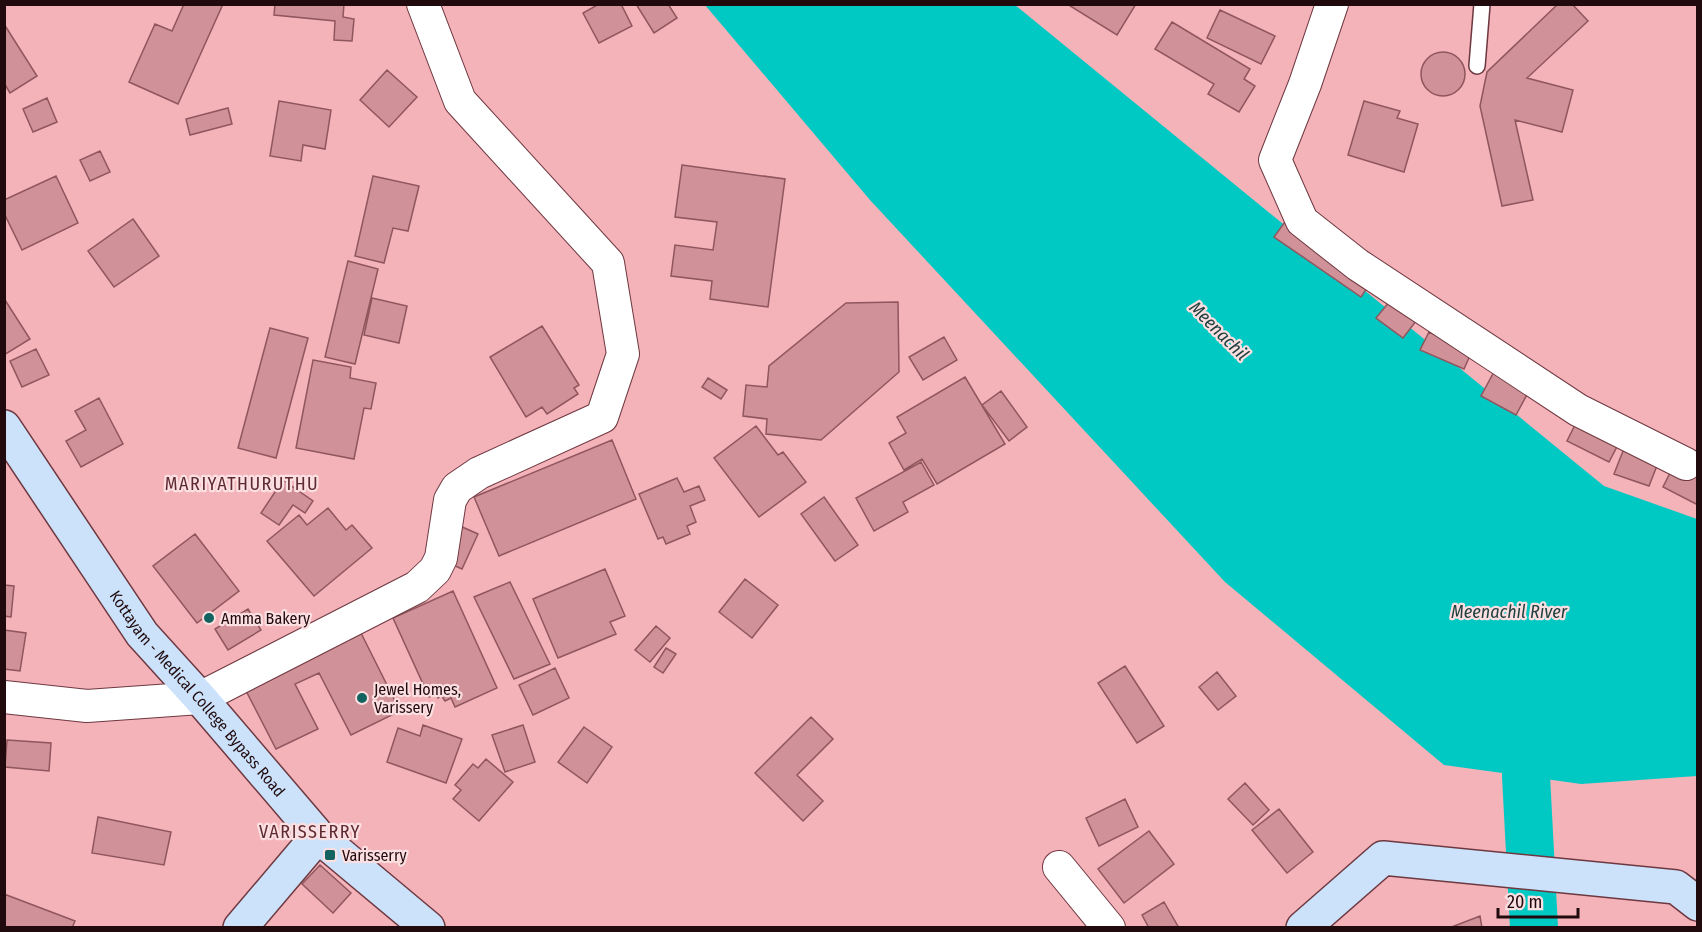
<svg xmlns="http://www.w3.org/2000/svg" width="1702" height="932" viewBox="0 0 1702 932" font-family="'Fira Sans Condensed',sans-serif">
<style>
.water{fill:#00c9c4}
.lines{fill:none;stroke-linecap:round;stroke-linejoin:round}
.river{stroke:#00c9c4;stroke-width:48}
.building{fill:#d09198;stroke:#90565e;stroke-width:1.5}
.lane-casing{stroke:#6e3840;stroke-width:18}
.street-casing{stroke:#6e3840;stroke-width:34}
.secondary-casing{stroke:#6e3840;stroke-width:36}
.lane{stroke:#fff;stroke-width:15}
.street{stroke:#fff;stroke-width:32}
.secondary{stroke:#cbe2fa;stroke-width:33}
.poi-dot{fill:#126260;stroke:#fbdfe1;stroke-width:2}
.labels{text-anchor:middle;stroke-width:4.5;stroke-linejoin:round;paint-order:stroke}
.poi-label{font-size:16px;fill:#200a0e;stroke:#fbdfe1;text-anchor:start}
.street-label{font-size:16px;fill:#200a0e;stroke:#fbdfe1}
.water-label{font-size:18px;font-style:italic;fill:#214140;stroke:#fbdfe1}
.neighbourhood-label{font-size:18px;letter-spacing:1.5px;fill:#5e2a32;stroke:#fbdfe1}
</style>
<rect width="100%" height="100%" fill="#f4b2b9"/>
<path class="water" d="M705,5H1015L1604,486L1697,519V776L1581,784L1444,765L1225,582L870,200Z"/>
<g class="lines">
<path class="river" d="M1534,928L1526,776L1543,713"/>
</g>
<path class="building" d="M184,4H223L178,104L129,82L155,24L172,31Z
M275,4H344L343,17L354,19L352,41L334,40L335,21L274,15Z
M599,4H621L632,26L599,43L583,13Z
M636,4H668L677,18L654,33Z
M1067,4H1136L1117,35Z
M1558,4H1572L1588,21L1527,78L1573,90L1562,132L1515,120L1533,200L1502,206L1480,106L1487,72Z
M1220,10L1275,36L1261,64L1207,38Z
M1172,22L1250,69L1244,79L1255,86L1239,112L1208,94L1214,84L1155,49Z
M4,24L37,76L10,93L4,83Z
M1421 74a22 22 0 1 1 44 0a22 22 0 1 1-44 0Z
M387,70L417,97L389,127L360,100Z
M47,98L57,122L33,132L23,109Z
M279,101L331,110L325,149L303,145L301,161L270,156Z
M1364,101L1400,111L1397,118L1418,124L1404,172L1348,155Z
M228,108L232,124L190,135L186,119Z
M100,151L110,172L90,181L80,160Z
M682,165L785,179L768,307L710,299L712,281L671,276L675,245L713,250L717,222L675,217Z
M56,176L78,223L22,250L4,213V200Z
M373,176L419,186L408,231L393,228L384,263L355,256Z
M133,219L159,256L114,287L88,251Z
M1287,219L1373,279L1361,297L1274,237Z
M348,261L378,269L355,364L325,357Z
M1394,296L1420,316L1403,338L1376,318Z
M372,298L407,306L399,343L364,335Z
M5,300L30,339L4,355V301Z
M898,302L899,372L821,440L766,434L767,419L743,416L746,385L767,387L769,366L846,303Z
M542,326L579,385L574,388L578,394L547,414L542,407L526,417L490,357Z
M270,328L308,338L276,458L238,448Z
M1429,332L1472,351L1464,369L1420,350Z
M944,337L957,360L923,380L909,357Z
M36,349L49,375L22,387L10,361Z
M313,360L351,367L350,378L376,383L371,409L364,408L354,459L296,448Z
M1495,370L1530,389L1516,415L1481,396Z
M965,377L1005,444L937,484L922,459L904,470L889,443L906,433L897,417Z
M708,378L727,390L721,399L702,387Z
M1001,391L1027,427L1009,441L982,405Z
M99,398L123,444L81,467L66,441L86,430L75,411Z
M1580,415L1622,437L1609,462L1567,441Z
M756,426L778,455L783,452L806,482L759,517L714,458Z
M612,440L636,499L499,556L474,497Z
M1625,446L1660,458L1649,486L1614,474Z
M921,462L934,485L903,502L908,512L874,531L856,498Z
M1675,463L1698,475V505L1663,487Z
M677,478L684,492L699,486L705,500L690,506L696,522L687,526L690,534L666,544L663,537L658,539L639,494Z
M283,480L313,501L305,513L293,505L279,525L261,513Z
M824,497L858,545L835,561L801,514Z
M328,508L346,530L352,525L372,548L314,596L267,541L299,515L307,525Z
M460,526L478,534L462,569L444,561Z
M195,534L239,591L197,623L153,566Z
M605,569L625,616L610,622L616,634L558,658L533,599Z
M745,579L778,605L752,638L719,612Z
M510,582L550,664L514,679L474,597Z
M4,585L14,586L11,617L4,616Z
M453,591L497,688L455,707L451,698L445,701L441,695L438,698L436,694L429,697L393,618Z
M248,609L261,630L228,650L215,629Z
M656,626L670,638L650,662L635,650Z
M358,627L400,711L351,735L319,673L295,684L318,729L276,749L243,685Z
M4,630L26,633L20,671L4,669Z
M666,648L676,654L663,673L654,667Z
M1125,666L1164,726L1137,743L1098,683Z
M555,668L569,698L533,715L519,685Z
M1217,672L1236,696L1218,710L1199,687Z
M811,717L833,739L797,775L823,801L803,821L755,773Z
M423,725L462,739L446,783L387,762L398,728L420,736Z
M523,725L535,762L505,772L492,735Z
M584,727L612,747L587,783L558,762Z
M7,740L51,743L49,771L5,767Z
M486,759L513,782L479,821L453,799L461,790L455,785L473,764L478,768Z
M1245,783L1269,810L1253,825L1228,799Z
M1125,799L1138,827L1099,846L1086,818Z
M1279,809L1313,852L1287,873L1252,830Z
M98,817L171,832L164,865L92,853Z
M1149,831L1174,864L1124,903L1098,869Z
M320,865L351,893L333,913L302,884Z
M4,894L75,921L72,928H4Z
M1164,902L1179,928H1149L1142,915Z
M1480,916L1482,928H1449Z"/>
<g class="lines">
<defs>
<path id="lane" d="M1477,66L1482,4"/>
<path id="street" d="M1332,4L1305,84L1275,160L1302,221L1358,265L1578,410L1686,464
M4,697L87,706L200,698L417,587L435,570L441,558L450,500L457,488L479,473L602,417L623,354L608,263L460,101L423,4
M1059,867L1109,928"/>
<g id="secondary">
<path id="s1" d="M4,427L142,634L200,698L318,836L428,928"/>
<path d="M240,928L318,836"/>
<path d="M1303,928L1383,858L1676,887L1698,904"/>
</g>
</defs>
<use href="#lane" class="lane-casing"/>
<use href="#street" class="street-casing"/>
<use href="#secondary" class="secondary-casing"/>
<use href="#lane" class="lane"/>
<use href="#street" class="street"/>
<use href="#secondary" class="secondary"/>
</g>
<g class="poi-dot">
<circle cx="209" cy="618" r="6"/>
<circle cx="362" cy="698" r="6"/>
<rect x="324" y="849" width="12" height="12" rx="3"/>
</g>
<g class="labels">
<g class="poi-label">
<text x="221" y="624">Amma Bakery</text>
<text x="374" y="695">Jewel Homes,<tspan x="374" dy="18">Varissery</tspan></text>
<text x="342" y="861">Varisserry</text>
</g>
<g class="street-label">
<text dy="6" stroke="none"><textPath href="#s1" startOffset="330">Kottayam - Medical College Bypass Road</textPath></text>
</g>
<g class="water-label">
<text transform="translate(1219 331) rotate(45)" y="6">Meenachil</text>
<text x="1509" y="618">Meenachil River</text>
</g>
<g class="neighbourhood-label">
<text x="242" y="490">MARIYATHURUTHU</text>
<text x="310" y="838">VARISSERRY</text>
</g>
</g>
<rect width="1702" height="932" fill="none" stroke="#200a0e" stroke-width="12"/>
<path d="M1498 908v9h80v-9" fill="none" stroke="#200a0e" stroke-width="3"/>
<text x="1507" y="908" font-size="18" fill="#200a0e" stroke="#fbdfe1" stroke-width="4.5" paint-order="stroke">20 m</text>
</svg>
